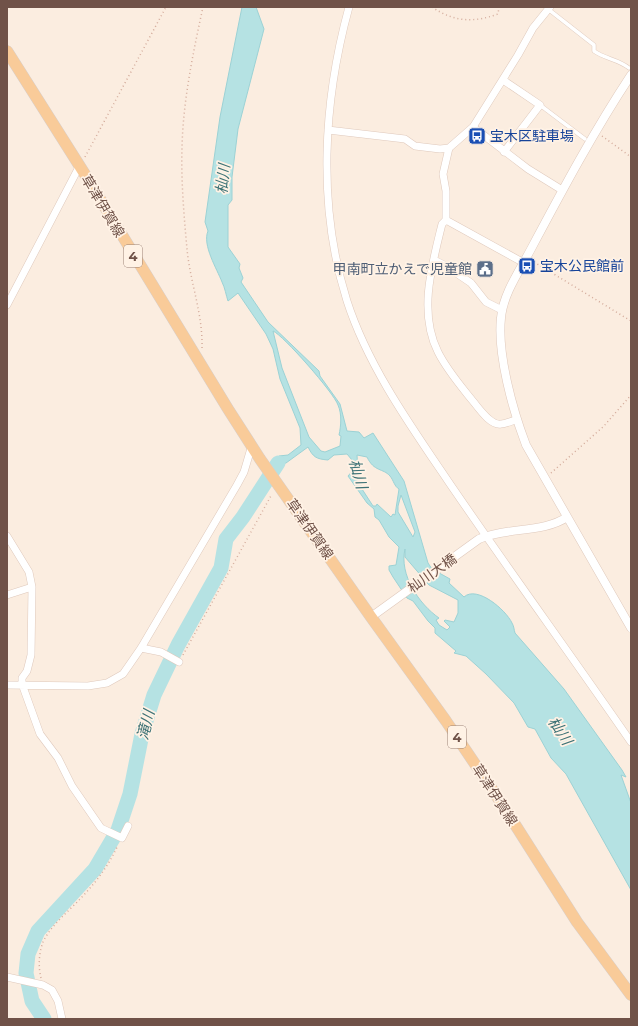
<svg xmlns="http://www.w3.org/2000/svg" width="638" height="1026" viewBox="0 0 638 1026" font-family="Montserrat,'Noto Sans JP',sans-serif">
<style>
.water{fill:#b5e2e3;stroke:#9cd2d5;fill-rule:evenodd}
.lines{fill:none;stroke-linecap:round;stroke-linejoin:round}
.river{stroke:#b5e2e3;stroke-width:15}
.service-casing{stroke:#dfc9bc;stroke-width:4.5}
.minor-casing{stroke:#dfc9bc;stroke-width:8}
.tertiary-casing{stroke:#dfc9bc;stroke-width:9}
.primary-casing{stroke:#d7cfcc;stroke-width:12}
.path{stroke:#d4ac9c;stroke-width:1.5;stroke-dasharray:1 3;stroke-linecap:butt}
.service{stroke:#fff;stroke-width:3.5}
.minor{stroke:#fff;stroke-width:7}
.tertiary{stroke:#fff;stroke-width:8}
.primary{stroke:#f9cb99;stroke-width:11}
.labels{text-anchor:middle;stroke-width:3.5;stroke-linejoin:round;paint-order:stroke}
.shield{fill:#fff2e5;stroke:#9b8277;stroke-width:1}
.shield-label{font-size:13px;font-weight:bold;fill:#705248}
.transit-label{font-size:14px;fill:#164399;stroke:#fff2e5;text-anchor:start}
.street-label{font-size:14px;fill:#705248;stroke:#fff2e5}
.service-label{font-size:14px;fill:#4e5e75;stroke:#fff2e5;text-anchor:end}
.water-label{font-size:15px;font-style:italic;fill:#3d7276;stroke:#fff2e5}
</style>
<rect width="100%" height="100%" fill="#fbede0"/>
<path class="water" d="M242,7H256L264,29L238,129L232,177V200L228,205V247L240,264L239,268L243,278L241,282L268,322L319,371L320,376L340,404L347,431L359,432L364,438L373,433L404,481L428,563L432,569L450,579L449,583L464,597C477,585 506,610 512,623C514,626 514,630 515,633L564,689L622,770L626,777L621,775L631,803V890L566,774L551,758L535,729L528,727L514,703L486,674L466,656L454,653L456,651L435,633V628L428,621L413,601L407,598L393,577L389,570V566L396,565L399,547L389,537L379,520L375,517L374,509L367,503L348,476L355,468L352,460L347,454L334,455L328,460C316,459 313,457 308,447L286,463L280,464L267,484L266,476L279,456L288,455L301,445L300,428L280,379L273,349L266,334L238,293L228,301C226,295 225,288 222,282C217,269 202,245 208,231L205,222L220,117ZM273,331C283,335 334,393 338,405C342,414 341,426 339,435L341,436L340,446L325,452L321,451L309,437L282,368ZM357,455L367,457C374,472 383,468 390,476C394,481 394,486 399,489L395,515L393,514L391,517L377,504L376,506H373L362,489L358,473ZM401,495L415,532L413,537L398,512V506ZM405,549V557L429,585L458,600V613L454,622L445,620L444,621L450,627L447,630L439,625L436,620L439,618C419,604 399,575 405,549Z"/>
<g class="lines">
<path class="river" d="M44,1019L32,1001L26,973L28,954L38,931L95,869L118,830L130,794L142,734L154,695L178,645L221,568L226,539L243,517L278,463"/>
<defs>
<path id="service" d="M548,9L594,45V51C605,59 618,59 629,68
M540,105L585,139"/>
<path id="minor" d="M349,7C323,102 317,206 347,301C368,366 410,425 448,481C508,569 571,655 631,742
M503,80L540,105L504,152
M473,127L528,169L562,190
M328,130L405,139L415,146L440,149L449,148
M446,220L524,263
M434,260L446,266L471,283L486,302L502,310
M7,305L79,167
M516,420C511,421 506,424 501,424C490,426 478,407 472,400C460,385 447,370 438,352C418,312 432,265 442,224L446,220V191L443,174L449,148L473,127L518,55L533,28L550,7
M7,536L29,572L32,587L31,655L27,671L22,678V684L40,734L58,758L72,786L101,828L122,838L128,826
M7,595L32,587
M141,648L161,652L179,662
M7,685L88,686L107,683L123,674L141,648L237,485L244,472L252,445
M7,977L43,985L52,990L58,1001L62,1019"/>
<path id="tertiary" d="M631,75C594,131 563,189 531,249C520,270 503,294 501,318C497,354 513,411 526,445L631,628
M371,617L479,539C506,527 544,533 567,517"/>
<path id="primary" d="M7,51L86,176L228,409L260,459L371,617L446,721L502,804L577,922L631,995"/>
</defs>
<use href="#service" class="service-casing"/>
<use href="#minor" class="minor-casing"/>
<use href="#tertiary" class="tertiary-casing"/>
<use href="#primary" class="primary-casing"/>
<path class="path" d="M432,7C454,22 473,23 498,14L499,7
M602,136L631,157
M85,157L166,7
M534,262L631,321
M202,348C203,314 190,282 187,249C184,216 181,181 182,148C183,101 193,53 203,7
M551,473L604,426L631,395
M183,655L272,494
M41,978C38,966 39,953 43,942C51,925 69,911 82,897C97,881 109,865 118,845"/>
<use href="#service" class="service"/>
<use href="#minor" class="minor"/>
<use href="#tertiary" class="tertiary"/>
<use href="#primary" class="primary"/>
</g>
<defs>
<symbol id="bus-square" viewBox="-11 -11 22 22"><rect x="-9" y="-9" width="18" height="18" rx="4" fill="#1a4fb4" stroke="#fff2e5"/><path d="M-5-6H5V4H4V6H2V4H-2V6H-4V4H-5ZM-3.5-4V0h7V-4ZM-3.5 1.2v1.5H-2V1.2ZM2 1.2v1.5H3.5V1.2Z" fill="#fff"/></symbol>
<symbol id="civic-square" viewBox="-11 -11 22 22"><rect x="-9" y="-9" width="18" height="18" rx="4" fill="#5c6f8a" stroke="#fff2e5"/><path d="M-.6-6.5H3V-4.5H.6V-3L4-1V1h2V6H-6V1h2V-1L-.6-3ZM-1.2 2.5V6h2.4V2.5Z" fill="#fff"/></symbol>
</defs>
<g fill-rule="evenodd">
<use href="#bus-square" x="467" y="126" width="20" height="20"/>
<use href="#bus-square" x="517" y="256" width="20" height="20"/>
<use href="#civic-square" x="475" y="259" width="20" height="20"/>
</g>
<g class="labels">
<g class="shield">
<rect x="124" y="245" width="18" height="22" rx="3"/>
<rect x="448" y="726" width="18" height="22" rx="3"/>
</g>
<g class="shield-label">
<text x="133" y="261">4</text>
<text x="457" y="742">4</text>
</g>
<g class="transit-label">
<text x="490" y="141">宝木区駐車場</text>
<text x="540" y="271">宝木公民館前</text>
</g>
<g class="street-label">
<text transform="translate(103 206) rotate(59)" y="5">草津伊賀線</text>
<text transform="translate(310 529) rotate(55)" y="5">草津伊賀線</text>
<text transform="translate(432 573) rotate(-35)" y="5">杣川大橋</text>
<text transform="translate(495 795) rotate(57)" y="5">草津伊賀線</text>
</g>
<g class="service-label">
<text x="472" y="274">甲南町立かえで児童館</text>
</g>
<g class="water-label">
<text transform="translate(223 179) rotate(-84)" y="5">杣川</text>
<text transform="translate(358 474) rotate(74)" y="5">杣川</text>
<text transform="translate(146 725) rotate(-76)" y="5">滝川</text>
<text transform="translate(560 731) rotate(56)" y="5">杣川</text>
</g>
</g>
<rect width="638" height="1026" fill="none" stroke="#705248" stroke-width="16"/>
</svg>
